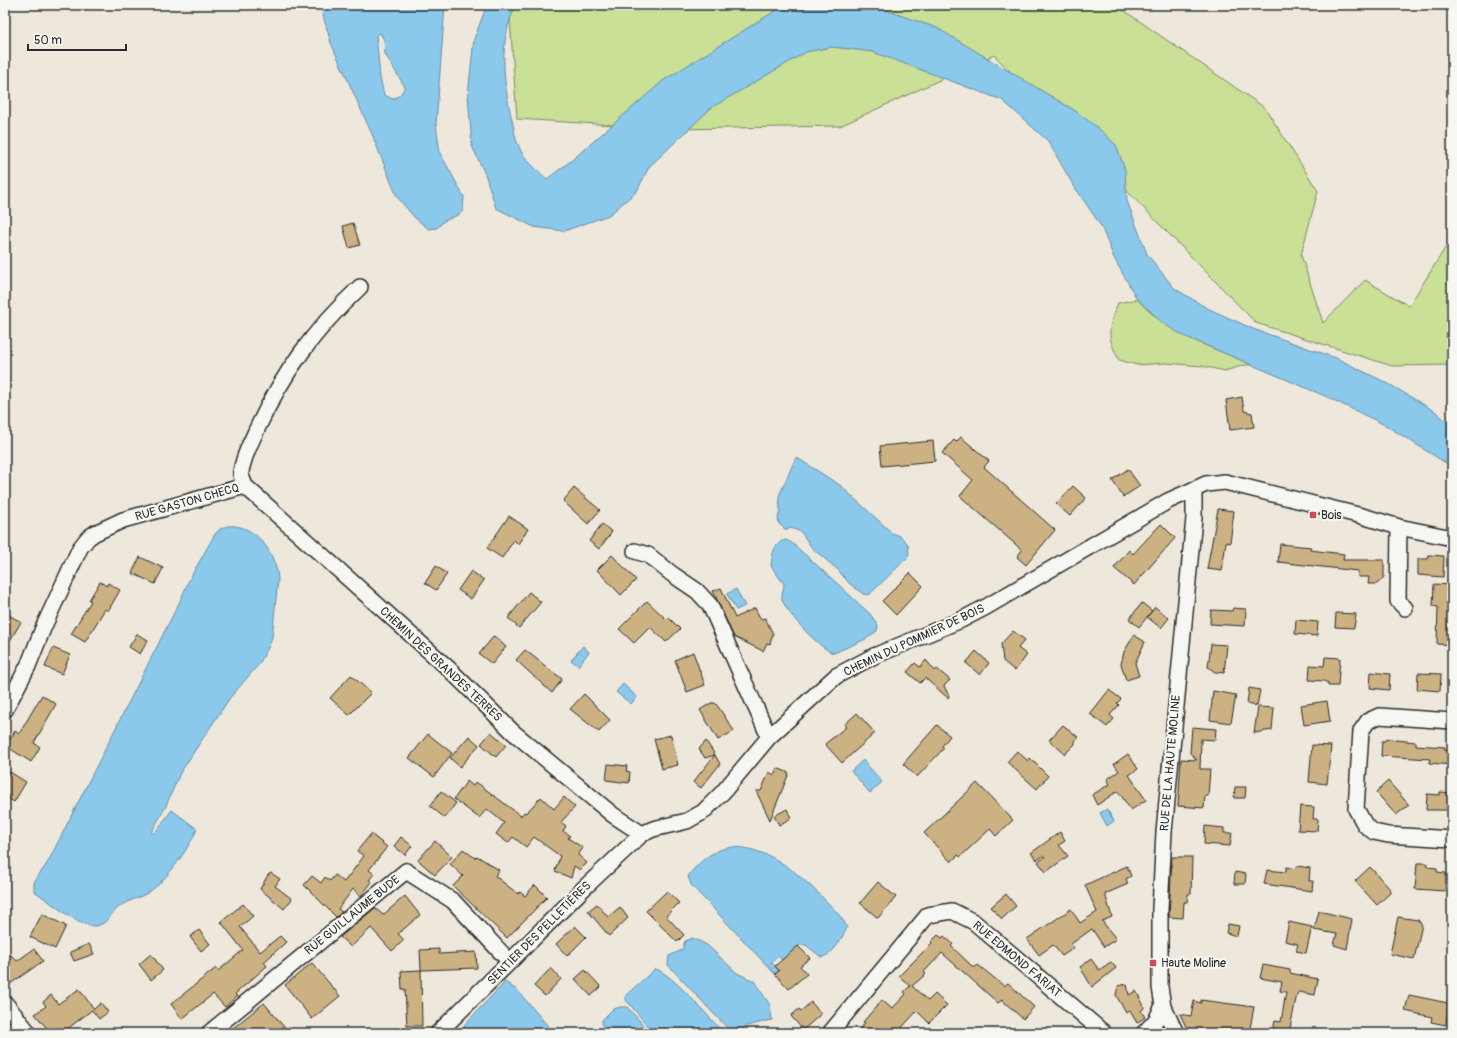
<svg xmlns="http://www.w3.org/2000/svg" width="1457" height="1038" viewBox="0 0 1457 1038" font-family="Pangolin,sans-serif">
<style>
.green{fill:#c9e096;stroke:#7a8660}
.water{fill:#8bc9ec;stroke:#658a9f;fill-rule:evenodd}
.building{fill:#ccb282;stroke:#2b2b2b}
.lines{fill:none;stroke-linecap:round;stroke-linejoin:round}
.minor-casing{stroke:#2b2b2b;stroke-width:18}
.minor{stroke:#f6f6f2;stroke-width:15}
.poi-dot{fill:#d1495b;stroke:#f6f6f2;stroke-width:1.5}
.labels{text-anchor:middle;stroke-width:4;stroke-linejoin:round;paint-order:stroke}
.street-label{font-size:12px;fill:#2b2b2b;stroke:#f6f6f2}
.poi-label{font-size:12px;fill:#2b2b2b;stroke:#f6f6f2;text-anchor:start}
</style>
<rect width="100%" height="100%" fill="#eee8dc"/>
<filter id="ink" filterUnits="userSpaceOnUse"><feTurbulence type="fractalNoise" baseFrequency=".025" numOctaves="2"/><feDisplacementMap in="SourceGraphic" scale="8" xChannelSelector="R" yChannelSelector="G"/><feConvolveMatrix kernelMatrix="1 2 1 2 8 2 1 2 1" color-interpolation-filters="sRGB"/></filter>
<g filter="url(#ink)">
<path class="green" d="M509,5H1116L1265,108L1318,191L1301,255L1323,323L1365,280L1409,306L1452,237V365L1392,366L1256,323L994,55L840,126L678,129L517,119Z
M1137,299C1169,335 1211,347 1254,365H1245L1225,371L1202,366L1166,363L1137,365L1119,360C1106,334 1108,329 1118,303Z"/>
<path class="water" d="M320,5H445L436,124L440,153L464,197L463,210L460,214L444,221L437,228L429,229L415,218L397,197L372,134L331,43ZM380,33L384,40L385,54L405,87L400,95L393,99L384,95L380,77L376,35Z
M487,5H516C498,42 503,81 512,120C514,128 515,139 519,147C524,159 537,170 547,179L572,160L664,80L783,6L871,5L937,28L1074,110L1098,128L1116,145L1125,170L1127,201L1147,254L1174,288L1205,307L1253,329L1336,358L1389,384L1436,412L1452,426V467L1387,426L1325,396L1184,336L1164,324L1137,299L1114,258L1101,226L1072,183L1048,141L1002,100L873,52L832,47L806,52L711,108L649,167L637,191L609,215L564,231L534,227L496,208L485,174L472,146L468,95L474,39Z
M796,457L841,486L892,533L900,536L908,544L909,556L869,595L863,594L850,584L837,569L812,548L801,532L791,528L786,530L779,524L778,519L780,510L779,496Z
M227,526C255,523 276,553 278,579L272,637L269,646L259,664L229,699L180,773L165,808L151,833L153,834L156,831L172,810L197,829C189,848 167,880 149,892C140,898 128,900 119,907C112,913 105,926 95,926C77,926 50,901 34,891V882L48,862L180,601L189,580L215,534L220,529Z
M786,540L792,543L840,586L870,614L878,625L877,631L866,639L834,653C822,651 785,612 782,599C781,595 784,589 784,584L771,566C772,555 774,542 786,540Z
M736,589L745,606L736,610L727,594Z
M583,646L589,652L578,666L571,660Z
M623,684L637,697L631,704L616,692Z
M863,760L882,782L870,793L851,771Z
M1107,809L1114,821L1107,826L1100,813Z
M734,847C773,849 800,875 826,901C834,910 843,917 847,928L846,930C841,939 832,957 821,957L806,945H800L782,960L778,956L771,962L779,971L775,974L691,885L688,876C700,861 714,848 734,847Z
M693,938L707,945L737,973L754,981L770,1005L772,1020L746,1026L738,1033H732L668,965L669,956L682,950L685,941Z
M655,969C670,971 711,1020 724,1033H654L626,1000V995Z
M505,982L517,990L554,1033H463L465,1024Z
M621,1007H627L651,1033H607L602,1026V1020L613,1009Z"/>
<path class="building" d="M353,223L360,245L349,248L343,226Z
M1242,397L1244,411L1252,413L1254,427L1230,430L1226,400Z
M961,437L989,461L984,467L1055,530L1026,565L1017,557L1022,550L960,496L973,480L942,453L954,440L956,442Z
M933,441L935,461L882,466L880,446Z
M1128,469L1140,486L1123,497L1112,480Z
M1073,486L1086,498L1070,516L1056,504Z
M574,488L600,510L588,524L563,501Z
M1218,509L1234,511L1230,543L1226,542L1222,571L1207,569Z
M509,516L528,529L518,544L514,540L502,558L487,548Z
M602,524L612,532L599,549L589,541Z
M1161,524L1175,538L1134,585L1114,568L1129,550L1133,554Z
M1280,544L1311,547L1310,550L1344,554L1343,560H1384V577L1377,584H1368L1369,577H1358V571L1278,562Z
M612,555L636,580L621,595L597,570Z
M1429,555L1444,556L1443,577L1418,575V559H1428Z
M140,557L163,568L155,584L132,573Z
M436,566L447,574L436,590L425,583Z
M471,571L484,580L471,599L458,590Z
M910,573L923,586L896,615L882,601Z
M100,582L107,586L108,583L120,590L108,611L105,609L85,642L71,634L91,601L89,600Z
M1434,584L1450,585L1448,615L1449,621L1452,622V645L1437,644L1438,607L1433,606Z
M721,588L735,618L755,608L759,616L762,619L765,618L773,634L770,644L767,643L763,651L734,637L713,591Z
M529,592L541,602L519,628L508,618Z
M647,601L666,619L668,617L680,629L666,642L650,627L634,643L619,629Z
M1142,603L1152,611L1139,627L1129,619Z
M1155,607L1169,618L1161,628L1147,617Z
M1233,608L1246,609L1245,626L1210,624L1211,610L1232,611Z
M5,613L21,622L5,649Z
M1336,613L1356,614L1354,628L1335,627Z
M1296,620L1318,622L1317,636L1295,634Z
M1013,631L1025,640L1018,648L1027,655L1015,671L1003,661L1001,644Z
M137,634L148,640L140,654L129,647Z
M1134,635L1145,642L1135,663L1139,676L1126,680L1121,664L1124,652Z
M494,636L506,647L492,664L479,654Z
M1211,644L1227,645L1224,673L1215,672L1208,667Z
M53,648L70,655L62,674L45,667Z
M525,650L562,679L552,693L516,660Z
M976,651L989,663L980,675L966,663Z
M693,652L705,685L687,692L675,660Z
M1325,657L1340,658L1338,686H1328V683L1324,681L1309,680L1310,665L1324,666Z
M926,660L935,671L937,669L950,680L944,686L949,696L948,698L925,678L920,683L907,672L915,663L920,667Z
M1371,672L1390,674L1389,690L1370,688Z
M1418,673L1441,674L1440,691L1417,689Z
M351,675L371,693L349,715L330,698Z
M1249,688L1260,690L1257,706L1247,704Z
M1109,690L1121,699L1117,703L1119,705L1110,715L1114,719L1107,727L1090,714Z
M1213,691L1236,695L1231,723L1210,720Z
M584,694L610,720L599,732L570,709Z
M42,695L56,704L34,743L40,747L31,762L6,746L15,731L19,734Z
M1327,701L1330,721L1304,725L1301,705Z
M711,703H715L719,708L734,731L718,740L700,710Z
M1258,707L1274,708L1272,730L1254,733Z
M857,713L875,733L842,763L825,744L846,727L844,725Z
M937,725L950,736L942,746L944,748L917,777L903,764Z
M1063,725L1078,737L1075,741V744L1065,754L1049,740Z
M1192,727L1216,729L1215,740L1201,739L1200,769H1210L1208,796H1205L1204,808L1178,806L1181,759L1197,760L1190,753Z
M491,732L506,745L496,757L481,744Z
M428,734L452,753L434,777L409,758Z
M671,735L678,765L662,769L654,739Z
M469,736L479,745L460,767L450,758Z
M1386,739L1416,742V745L1445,747V750L1452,751V765L1429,763L1430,759L1381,756L1382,741H1385Z
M706,741L715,755L705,758L699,749Z
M1312,745L1331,746L1327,784L1309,782Z
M1017,751L1028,761L1030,758L1048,776L1037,789L1007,762Z
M1128,754L1138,769L1129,775L1146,800L1131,810L1118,791L1097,805L1092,795L1110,784L1107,779L1119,771L1114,764Z
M715,755L720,764L701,788L693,782Z
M608,764L627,766L626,771L630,772L629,783L606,780Z
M777,768L789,773L770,820L756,791H761L769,772L774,775Z
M10,772L26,782L14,802L5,796V780Z
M467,781L473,786L476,782L521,816L524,812L526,813L541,797L554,809L564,797L575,807L561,822L566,826L563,831L570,836L568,838L583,848L578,855L587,863L580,870L574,866L571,878L555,871L560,856L534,837L526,847L513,837L508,843L496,834L504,823L487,809L479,818L454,799Z
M1388,781L1409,805L1396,815L1376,792Z
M977,783L1013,820L996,836L990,829L960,857L958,855L951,862L924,833Z
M1235,787H1246L1245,798H1234Z
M441,791L456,803L445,818L430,806Z
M1440,792L1452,793V810H1426L1427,794L1440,795Z
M1300,806L1314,807L1313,819H1318L1317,831L1298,830Z
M787,809L791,818L779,825L774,816Z
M1205,826L1224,828V833H1232L1230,846L1204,844Z
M1060,832L1065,841L1059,845L1068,856L1046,872L1038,862L1045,857L1043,856L1037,860L1031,853Z
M371,834L387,847L369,870L374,874L369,880L372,882L361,896L353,889L338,909L342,912L336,917L304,885L312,876L321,883L325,877L330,881L335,875L344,882L364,856L357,851Z
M401,837L412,846L405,855L394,846Z
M435,841L452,857L435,875L418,860Z
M463,849L475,858L477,856L499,870L495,876L518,894L520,892L525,896L535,885L547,897L507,938L453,886L463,876L450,864Z
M1172,857H1192L1191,894H1188L1187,902H1184L1183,918L1169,917Z
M1417,863H1427V867L1437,868V872L1446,873L1445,891L1415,889Z
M1127,866L1131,876L1126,879L1128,884L1105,894L1112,917L1102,921L1116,939L1104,947L1092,929L1071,944L1074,948L1062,956L1053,945L1039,955L1027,939L1071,909L1080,923L1097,912L1085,885Z
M1297,866L1310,868L1309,881H1313L1312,891L1264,884L1267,870L1286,872V867L1296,869Z
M1370,867L1390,889V893L1377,905L1355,881Z
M1235,872L1246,874L1245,884H1234Z
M271,873L280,879L275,886L292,899L284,909L260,889L268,875Z
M878,882L896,897L878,918L860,903Z
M667,891L679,903L666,916L684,935L677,942L646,911Z
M1006,894L1016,906L1002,919L991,907Z
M405,896L420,915L398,934L404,940L392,951L371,928L351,947L340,937L375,908L383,915Z
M243,904L253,916L240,927L260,952L280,936L286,942L264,962L267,966L235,994L237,996L225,1007L213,994L182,1019L171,1004L216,968L218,971L243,950L221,922Z
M597,904L608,917L620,907L628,918L609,936L588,911Z
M1319,911L1352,919L1347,949L1334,945L1337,934L1314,930Z
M42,914L66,926L55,949L30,937Z
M1398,917L1418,920L1422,925L1414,959L1390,954Z
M1289,922L1312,927L1306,953L1296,951L1298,944L1285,941Z
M1228,924L1239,926L1237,936L1226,933Z
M575,926L586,937L567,956L556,944Z
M199,930L210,944L201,951L190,937Z
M938,935L942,938L944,936L953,944L951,946L974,968L978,965L1004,986L1008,983L1034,1007L1023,1019L1002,1000L998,1003L942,953L924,972L926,974L912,986L928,1001L935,994L947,1005L929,1023L917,1011L897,1033H856L865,1023L863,1022L882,1000L892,1009L906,994L904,992L910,986L899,976L932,943L931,942Z
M89,944L94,954L74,961L70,952Z
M798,946L810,958L800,966L807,974L789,989L775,974L779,971L775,966Z
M34,949L43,961L10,984L5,977V960L11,955L17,961Z
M439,949V954L476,952L477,968L421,970L420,950Z
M151,954L163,970L151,980L139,964Z
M1091,959L1099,970L1111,962L1116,968L1092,987L1080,967Z
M312,963L340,996L312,1019L285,985Z
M1263,965L1290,970V973L1318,979L1315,995L1299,992L1297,994L1289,1033H1272L1275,1021L1281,1022L1286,992L1280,991L1282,982L1260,978Z
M551,968L561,979L545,996L534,986Z
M421,970L422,1026H407L405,989H402L401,971Z
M585,970L601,987L591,996L575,979Z
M1127,984L1129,995L1136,991L1143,1004L1144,1008L1141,1011L1145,1017L1137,1023L1130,1011L1126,1013L1116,995L1118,986Z
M79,989L94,1009L101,1003L108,1012L99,1019L92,1010L62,1033H51L35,1014L46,1006L43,1002L51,995L58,1004Z
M1409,995L1448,1003L1446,1025L1431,1022L1432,1017L1405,1011Z
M1201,1000L1254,1007L1249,1033H1189L1180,1014L1191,1016L1194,1001L1201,1003Z
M811,1002L821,1014L803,1030L791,1016L799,1009L801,1011Z
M264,1003L289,1033H227L238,1024Z"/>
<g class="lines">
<defs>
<path id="minor" d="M360,287C314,330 283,373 257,429C251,442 243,457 241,472C240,476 244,482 245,486L448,668L513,732L613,815L642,834
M1399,527L1398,601L1405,608
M635,551L648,555L672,574L697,591L710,605L769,737
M5,710L28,666L44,626L80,548L88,538L95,533L123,520L245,486
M1452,721L1379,716L1368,721L1361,731L1356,809L1365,825L1374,832L1388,835L1452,839
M5,1003L29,1033
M7,1033L21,1023
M209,1033L406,871L453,901L510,962
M438,1033L584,888L642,834L653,829L687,821L703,812L723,792L769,737L836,676L874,656L961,620L986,607L1168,501L1206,484L1225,482L1362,516L1399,527L1452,538
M830,1033L928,915L952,911L974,922L1104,1033
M1144,1033L1156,1020L1163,1006
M1176,1033L1163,1006L1160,987V909L1164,832L1194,518V490"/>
</defs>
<use href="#minor" class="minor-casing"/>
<use href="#minor" class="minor"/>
</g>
</g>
<g class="poi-dot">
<rect x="1309" y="511" width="8" height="8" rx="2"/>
<rect x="1149" y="959" width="8" height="8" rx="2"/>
</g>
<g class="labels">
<g class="street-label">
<text transform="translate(187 502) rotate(-16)" y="4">RUE GASTON CHECQ</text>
<text transform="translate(914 640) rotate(-25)" y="4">CHEMIN DU POMMIER DE BOIS</text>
<text transform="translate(441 664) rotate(43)" y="4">CHEMIN DES GRANDES TERRES</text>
<text transform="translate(1170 763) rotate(-85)" y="4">RUE DE LA HAUTE MOLINE</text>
<text transform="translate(352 915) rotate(-39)" y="4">RUE GUILLAUME BUDE</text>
<text transform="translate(539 933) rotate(-45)" y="4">SENTIER DES PELLETIÈRES</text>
<text transform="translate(1017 959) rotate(40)" y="4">RUE EDMOND FARIAT</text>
</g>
<g class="poi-label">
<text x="1321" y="519">Bois</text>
<text x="1161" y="967">Haute Moline</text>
</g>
</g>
<rect width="1457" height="1038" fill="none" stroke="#f6f6f2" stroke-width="20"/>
<rect x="10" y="10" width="1437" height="1018" fill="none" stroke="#2b2b2b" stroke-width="1.5" filter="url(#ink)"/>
<path d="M28 44v6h98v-6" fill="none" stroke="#2b2b2b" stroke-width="2"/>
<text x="34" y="44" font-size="12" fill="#2b2b2b" stroke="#f6f6f2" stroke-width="3" paint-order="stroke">50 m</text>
</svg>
